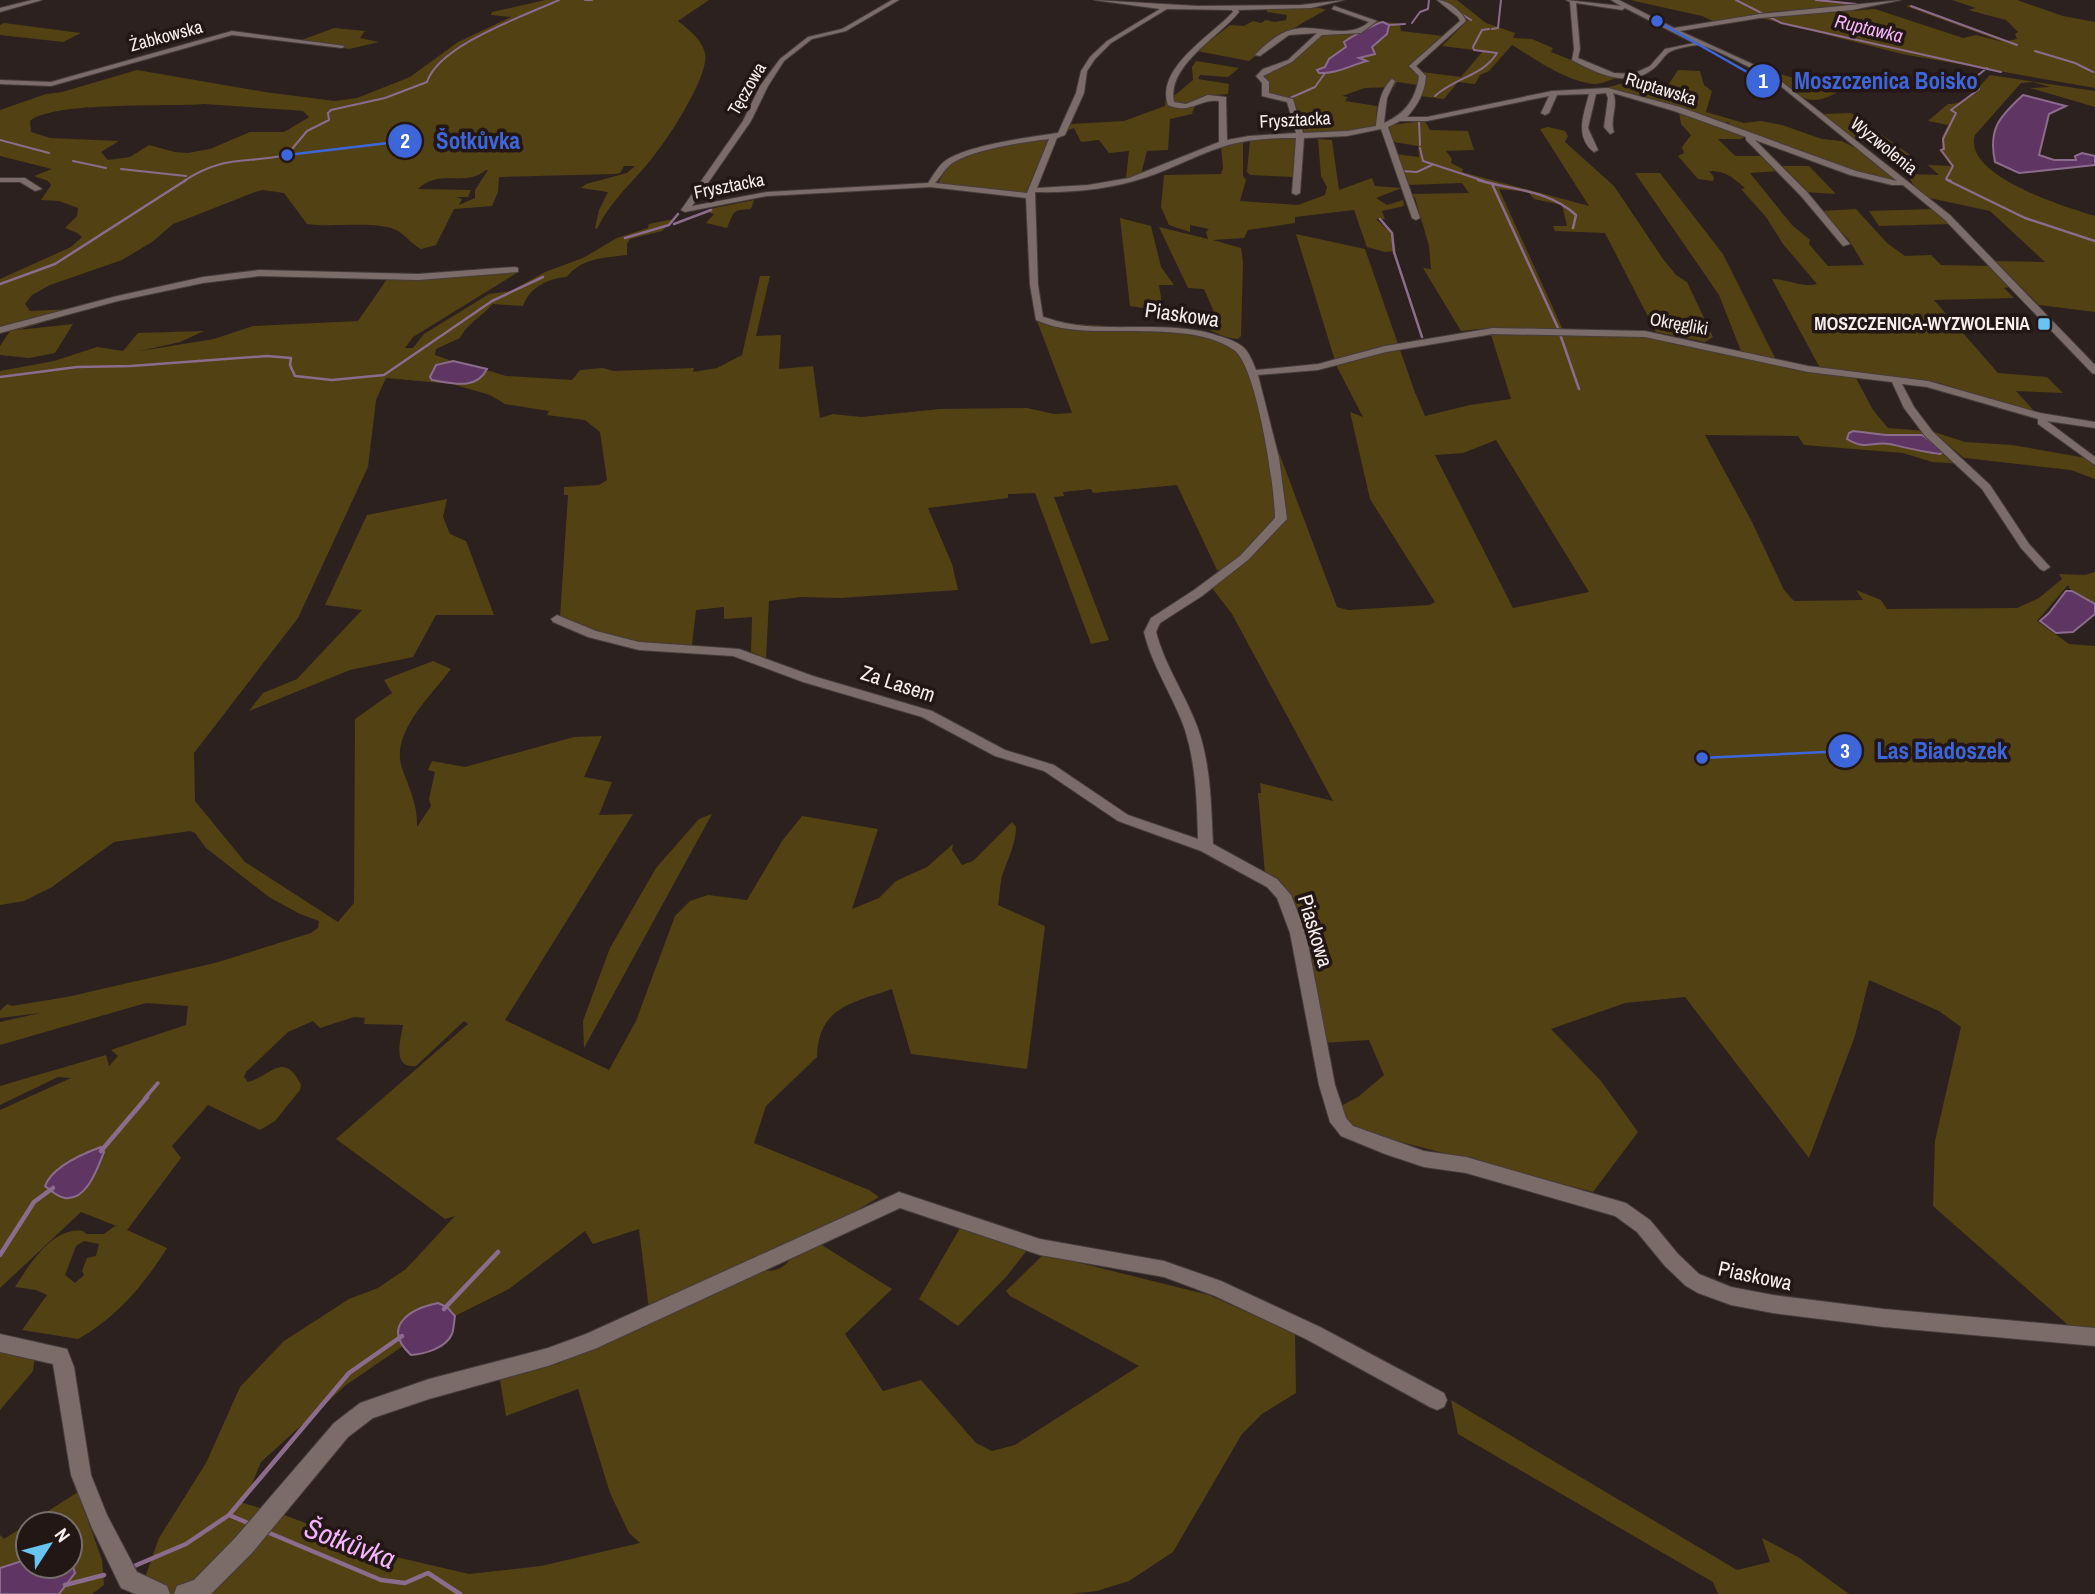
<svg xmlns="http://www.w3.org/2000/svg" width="2095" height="1594" viewBox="0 0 2095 1594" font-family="'Archivo Narrow',sans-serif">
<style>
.green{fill:#524113;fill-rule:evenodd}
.water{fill:#5f3563;stroke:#8c6c8c;stroke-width:2}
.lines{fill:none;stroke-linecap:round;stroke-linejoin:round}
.stream-far3{stroke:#8c6c8c;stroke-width:2}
.stream-far2{stroke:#8c6c8c;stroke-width:2.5}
.stream-far1{stroke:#8c6c8c;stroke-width:3.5}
.stream{stroke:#8c6c8c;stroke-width:4.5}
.minor-casing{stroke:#463c3b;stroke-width:2}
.minor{fill:#7b6c6a;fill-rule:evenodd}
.poi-dot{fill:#68c4f0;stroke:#231716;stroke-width:2.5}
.labels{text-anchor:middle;stroke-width:7;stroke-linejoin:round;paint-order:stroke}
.far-street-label{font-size:18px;fill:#f6edec;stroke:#231716}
.far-poi-label{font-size:18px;font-weight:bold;fill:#f6edec;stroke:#231716;text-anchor:end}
.far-water-label{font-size:19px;font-style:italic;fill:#f6b4fc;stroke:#231716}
.street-label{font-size:21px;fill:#f6edec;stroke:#231716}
.near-water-label{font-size:28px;font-style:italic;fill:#f6b4fc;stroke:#231716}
.leader{fill:none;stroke:#3e66db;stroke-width:2.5}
.callout-dot{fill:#3e66db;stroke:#231716;stroke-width:2.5}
.mark-label{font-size:21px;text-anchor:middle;font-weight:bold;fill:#fff}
.callout-label{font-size:23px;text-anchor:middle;font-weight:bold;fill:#3e66db;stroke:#231716;stroke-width:7;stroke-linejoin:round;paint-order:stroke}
</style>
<rect width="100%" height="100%" fill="#2d211f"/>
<path class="green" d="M545,0H709L678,21C689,30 701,38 705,53C710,74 670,136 656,153C636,180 612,198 597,229L595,228L599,210L608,192L581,188L586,184L627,173L635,166H624L620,173L614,174L499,177L498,192L492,206L454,209L436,245L421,249C412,244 406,236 398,231C379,220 332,228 307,224L284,193L263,190L255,192L194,216L173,224L152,242L122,260L50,285L32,295L25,304L30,311L72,309L75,313L18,330L73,324L55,353L29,358L0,355V346L10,331L0,334V279L71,247L82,237L77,233L65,228L77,216L78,208L59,201L41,200L51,185L48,181L34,176L52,169L0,156V110L46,94L62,92L137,70L265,92L334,101L357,98L410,77L458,42L511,17L491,15L492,12ZM204,104L291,110L303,111L309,117L284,132H250L210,149L188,153L175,152L149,145L130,157L108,160L101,152L119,141L50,138L31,132L30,121C53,101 168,107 204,104ZM486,170H488L475,190V198L459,205L462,199L456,197H468L471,190L418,189C440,168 464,188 486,170Z
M1442,0H1457L1486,23L1515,33L1513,38L1532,39L1553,48L1551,52L1617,78C1610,80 1601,84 1595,84C1565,81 1537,60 1512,45L1489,71L1480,75L1475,84L1458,82L1444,99L1420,96L1427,77L1422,72L1461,77L1483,51L1442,46L1468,20Z
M1630,0H1827L1858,5L1770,12L1715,22L1702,16Z
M1952,0H2017L2063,16L2095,22V88L1902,54L1761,18L1875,9L1963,38L1976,35L2003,42L1906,6L1910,5L2007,41L2017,39L2015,34L2018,32L2006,20L1968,10L1976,8Z
M1320,8L1326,10C1297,25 1275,40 1249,61L1197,51L1230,25L1244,26L1253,21L1261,23L1266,20L1275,22L1286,20L1287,15L1267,12V9Z
M1378,21L1400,24L1401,31L1443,36L1409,65L1421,77L1418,85L1397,82L1394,87L1365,88L1342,96L1348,97L1345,101L1377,106L1376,126L1352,131L1302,134L1288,101L1262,94V82L1258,75L1259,72L1285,64L1328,31L1364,32Z
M4,23L81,33L63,42L0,35V25Z
M334,28L365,31L360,38L379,42L349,49L299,41Z
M1196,61L1239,68L1228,77L1200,75L1198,79L1229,84L1228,94C1210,96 1198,94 1192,114L1170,119L1168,150L1147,151L1141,174L1126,178L1129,151L1109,153L1099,140L1081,142L1074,128L1068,130L1071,124L1124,121L1165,106L1166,95H1175L1193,80L1192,67Z
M1678,70L1700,71L1704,85L1712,91L1706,112L1744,123L1761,121L1782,125L1822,139L1842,141L1859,150L1897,181L1864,175L1726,126L1730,123L1727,122L1723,124L1638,96L1609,90V87L1624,83L1661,96Z
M1766,71L1768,70L1838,92C1803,112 1793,90 1766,71Z
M1990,75L2095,91V107L2030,88L2050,87L2033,82L2021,83L1975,135C1962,176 2066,207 2095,216V312L2039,305L1994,261L2045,262L1990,211L1920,196L1907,174L1939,175L1928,165L1951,166L1939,150L1942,149V137L1948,125L1928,121L1948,104C1966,105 1978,88 1990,75Z
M1679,112L1749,136L1741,139H1718L1735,156H1762L1779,171L1750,173L1792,225L1810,240L1809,244L1828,266L1864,265L1849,240L1821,211L1856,209L1887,243L1905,256L1931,255L1941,265L1990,266L2010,287L2004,288L2014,298L1934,300L1998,373L2047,377L2063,393L2016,391L2036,413L1939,383L1820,368L1772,279C1788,279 1803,288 1817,284L1783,244L1766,217L1741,189L1745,188C1732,177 1726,171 1709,171L1714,177L1713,181L1698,179L1678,156L1684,153L1682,147L1691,135L1681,124Z
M1851,113L1910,155H1884L1865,142L1856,141L1822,114Z
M1425,121L1430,130L1468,131L1474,150L1446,151L1452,159L1451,163L1463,169L1462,172L1589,206L1540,129L1548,127L1565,131L1568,136L1565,142L1614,186L1663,259L1676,275L1687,282L1713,337L1705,342L1656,332L1605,233L1555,231L1553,226H1567L1562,205L1534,199L1528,192L1499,189L1563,330H1549L1663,337L1855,376L1873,410L1888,428L1926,431L1965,464L1932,462L1903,453L1804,445L1798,436L1705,435L1752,522L1784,590L1794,601L1863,600L1856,590L1881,600L1887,609L2017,608L2039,598L2062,579L2059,574L2085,575L2095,572V603L2070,589L2068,585L2037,621L2069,644L2095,646V1329L2068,1325L1933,1206L1935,1141L1961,1027L1939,1011L1869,980L1855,1036L1809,1158L1685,997L1625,1003L1551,1029L1601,1081L1638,1132L1593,1192L1359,1131L1344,1118L1339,1107L1358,1097L1384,1075L1369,1040L1322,1043L1300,923L1287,890L1265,873L1258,793H1261L1260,783L1333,801L1232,614L1212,588L1230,572L1217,570L1177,485L1093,493L1091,489L1063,492L1064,496L1054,497L1109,640L1091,644L1035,493L1008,494V498L928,508L952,564L958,590L840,598L801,597L769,601L766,658L751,652L752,617L724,619V607L696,610L692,645C640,645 608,636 560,618L568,495H564V487L599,485L607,480L600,432L585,420L547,415L549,411L505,404L490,395L452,384L386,378L376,400L368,467L298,618L194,753L195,801L245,862L338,922L354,903L355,719L392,693L384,680L433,661L451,669C431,696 390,733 402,768C409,788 418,805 417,827L431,806L429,799L435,772L428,770L432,761L465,767L574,737L602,736L584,777L612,782L599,815L633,814L505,1020L609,1070L636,1021L675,916L690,901L708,895L747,900L782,841L802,816L878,829L852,909L879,898L896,881L927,867L953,844L952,850L962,865L973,861L1012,822L1016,827C1016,841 1009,858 1004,870C1000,879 1000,894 998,905L1045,926L1027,1069L911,1054L892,989C852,1003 818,1007 817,1057L766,1106L754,1143L869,1190L879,1197L848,1216L649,1309L639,1229L593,1244L585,1231L509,1289L455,1316L447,1307L404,1317C397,1329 397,1334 403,1346L346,1385L261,1462L249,1491L240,1502L287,1516L392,1556L469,1574L541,1566L640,1543L629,1533L610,1493L578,1389L506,1416L500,1380L560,1363L559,1356L758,1271C782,1272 782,1267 797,1253C802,1248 811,1245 817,1242L892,1289L845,1334L883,1391L921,1380L976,1443L992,1451L1015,1445L1139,1366L1010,1296L1006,1291L1044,1254L1209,1295L1295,1334L1296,1393L1262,1414L1242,1434L1173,1552L1129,1581L1097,1591L1071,1594H144L142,1586L159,1538L206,1463L240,1387L284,1341L349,1299L378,1288L406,1269L455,1216L445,1219L336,1139L468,1024L464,1021L416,1066C391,1069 401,1039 403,1025L364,1024L365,1018L354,1017L320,1028L313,1021L288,1032L246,1072L244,1077L248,1082C271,1076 284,1050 301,1085L300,1090L275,1121L260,1130L208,1105L172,1146L181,1158L127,1230L167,1248C144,1285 116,1318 78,1339L22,1330L47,1295L36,1290L15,1287C29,1265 53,1226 83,1231L86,1234H104L115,1226L119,1227L81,1212L0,1288V1110L71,1078L58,1077L0,1105V1086L106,1055L109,1066L118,1056L111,1050L186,1025L188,1006L146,1003L0,1045V1022L40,1013L0,1018V1011L7,1004L12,1006L67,997L215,963L311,933L318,928L319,921L300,914L269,897L206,848L195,833L190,831L114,842L52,887L24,901L0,905V371L54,361L97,347L123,351L138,333L204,331L180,342L140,351L214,339L253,326L358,321L387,279L520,271L413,337L405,348H413L424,334L489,294L511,291L545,272L583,258L617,238L648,228L649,224L674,219L662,231L630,239L627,244V255C604,258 581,258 567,277C548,278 529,288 523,306L493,304C483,315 466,325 460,338L436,349L435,355L477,370L490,371L506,376L572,380L580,370L603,368L614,371L694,368L693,372L717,368L742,355L760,276H770L756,336L781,335L779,369L813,366L820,418L833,414L861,417L940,409L1027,408L1054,414L1072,413L1037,321C1103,327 1172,326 1236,346L1249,373L1337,607L1348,610L1430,605L1435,602L1370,499L1350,412L1363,417L1337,367L1296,234L1365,249L1414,390L1425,416L1470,405L1511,399L1489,328L1461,331L1423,268L1431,269L1429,246L1415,198L1411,194L1469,193L1462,183L1408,185L1407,177L1402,176L1395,154L1419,157L1418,146L1393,142L1389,125ZM1496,440L1589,592L1513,608L1435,455L1463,453ZM84,1241L99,1244L96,1256L87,1258L82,1271L84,1275L75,1283L65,1275L76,1246Z
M1297,137L1294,177L1250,175L1247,172L1250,140Z
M1318,139L1332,140L1339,190L1372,178L1375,186L1402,188L1376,198L1387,205L1403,200L1404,206L1382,211L1385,219H1376L1390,232L1396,251L1385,252L1367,247L1354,210L1295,217V223L1248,230L1244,238L1213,240L1241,248L1243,262L1241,336L1238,339C1226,338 1217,334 1207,328L1217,319L1204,289L1188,288L1159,227L1208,239L1206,232L1209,229L1190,225V232L1169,225L1161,207L1164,175L1221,174L1223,168L1221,146L1243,141V176L1246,180L1240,201L1298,205L1325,195L1327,187L1321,176Z
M1031,140H1048L1026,193L937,185C941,178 944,171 950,166C968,150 1008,144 1031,140Z
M1779,166H1809L1836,194L1805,192Z
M1635,173H1660L1723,254L1777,362L1741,351L1719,295Z
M754,200L751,209C731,210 735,211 727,228L706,223L714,214L710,213V209Z
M1932,209L1950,224L1879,226L1869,211Z
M1120,218L1151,226L1161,267L1174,285H1159L1163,311L1130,306Z
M1931,431L1965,442L2012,445L2092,459L2095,461V479L2071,470L1964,458Z
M447,499L443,517L450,534L466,541L494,615H436L413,657L350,670L249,711L263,693L297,679L362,610L325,605L367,515Z
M712,814L584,1048L583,1021L610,948L656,868L699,819Z
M960,1228L1028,1249L1006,1277L958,1326L919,1299Z
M0,1350L35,1355L33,1371L0,1410Z
M1451,1400L1737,1570L1770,1562L1762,1538L1798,1557L1849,1594H1718L1713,1582L1458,1434Z
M78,1492L102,1560L104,1585L92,1594H59C77,1577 70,1547 70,1524H28V1559L0,1568V1535L4,1539Z"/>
<path class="water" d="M1383,22L1389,25L1387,34L1372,47L1375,54L1359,58L1367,61C1351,65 1337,74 1319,73L1317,70L1325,67L1329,59L1346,47L1344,42C1349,38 1376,23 1383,22Z
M2023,95L2066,106L2049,114L2039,155L2054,160H2076L2075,156L2082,153L2095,156V165L2019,173L1995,162C1988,129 1999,117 2023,95Z
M453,361L487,369C476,391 452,383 432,380L430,377L436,365Z
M1853,431L1886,435H1922L1944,451L1940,454C1923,452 1907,448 1890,444C1872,441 1866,451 1847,439L1849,433Z
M2066,591H2072L2095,604V614L2073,632L2056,633L2040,621L2049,613Z
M101,1147L104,1152C98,1167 87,1201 65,1198C58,1197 51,1191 45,1186C52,1167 82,1154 101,1147Z
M438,1303L447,1307L455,1316C454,1321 454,1329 452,1334C446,1348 425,1354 411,1355C381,1327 409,1309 438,1303Z
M70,1557L75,1573L59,1594H0V1568L28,1559V1566H70Z"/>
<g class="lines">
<path class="stream-far3" d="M585,0H592
M1736,0L1781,23L2001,72
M1816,0L1856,4
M1911,6L2017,45
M1458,12L1471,20
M1412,23L1420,12L1428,9L1429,0
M1389,25L1405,24
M1492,29L1498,28L1501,0
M2035,51L2075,63L2093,72
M1435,96C1456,77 1483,76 1497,53L1474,50L1473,47L1482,30L1489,29
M1290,98L1315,87L1325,73
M1419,121L1420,145
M0,140L49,153
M1420,148L1423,161L1484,181
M73,161L106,168
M121,169L186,176
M1401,171L1417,172L1432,165
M184,181C224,155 243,164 287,155L307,131L329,120L328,113L331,110L385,98L427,82C439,45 524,16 559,0
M1951,181L1946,179L1953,166L1941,150L1944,149L1943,139L1956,113L1951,110L1979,89L1972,80L1987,68"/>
<path class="stream-far2" d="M1478,180C1512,190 1549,190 1576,215L1573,228
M1947,180L2025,218L2095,241
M1492,184L1558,328
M1380,219L1392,233L1394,252L1422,337
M674,224L711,210
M625,238L669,225L678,214
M0,284L55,264L186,180
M1560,334L1579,389
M0,377L77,367L131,366L267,356L291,358L290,365L295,376L332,380L384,375L492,301L543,277"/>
<path class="stream-far1" d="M145,1098L158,1083"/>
<path class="stream" d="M101,1151L147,1097
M0,1255L34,1202L53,1188
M444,1309L498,1252
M229,1515L349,1373L402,1336
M267,1532L381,1580L405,1583L428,1573L460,1594
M132,1567L186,1544L229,1515L248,1523
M65,1585L104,1575"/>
<defs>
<path id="minor" d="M32,0H42L0,12V8Z
M892,0H899L846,31L812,39L784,61L768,86L751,121L692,206L767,192L928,183C933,176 938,166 945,161C967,145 1030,137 1058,133L1076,93L1081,71L1090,57L1107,41L1160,9L1094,0L1198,6L1301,5L1344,0L1311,8L1238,10L1239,12C1219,37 1166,66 1174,102L1186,104L1208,95L1226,97L1227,140L1249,136L1296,133L1287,102L1262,96V83L1256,76L1263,69L1288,60L1317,33L1289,35L1260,56L1255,55C1263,47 1275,36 1285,32C1313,19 1344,43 1369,22L1332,9L1334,6L1377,21L1361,33L1322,35L1292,62L1263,76L1269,82V93L1293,99L1303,133L1347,131L1376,126C1378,109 1379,91 1392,79L1395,81L1387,98L1384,123C1405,114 1416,99 1419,76L1409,66L1460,21L1458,17L1437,0C1448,0 1462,11 1466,21L1416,66L1426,76C1425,92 1418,105 1407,117H1427L1552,91L1608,88L1680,107L1856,171L1897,181L1773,80C1760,73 1711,46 1699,45C1692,45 1673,49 1668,53C1662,58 1659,65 1653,69C1628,89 1596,73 1572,60L1574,49L1570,2L1566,0L1621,6L1611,0H1619L1674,28L1760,14L1901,0L1852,10L1760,18L1680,31L1759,67L1777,78L1950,215L2095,365V374L2092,373L1944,219L1903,185H1892L1850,175L1755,140L1807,192L1850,244L1843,246L1801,196L1746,140V137L1674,111L1613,93C1619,106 1609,119 1614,132L1610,134L1604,127L1608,98L1606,93L1596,94L1588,128L1598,150L1594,152C1574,137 1584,114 1589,94L1557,95L1549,113L1545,115L1541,113L1549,96L1427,121H1400L1388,127L1420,218L1416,220L1412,218L1381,129L1347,136L1304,138L1300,193L1296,195L1292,193L1296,138C1271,138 1246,139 1222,147C1196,155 1172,169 1147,177C1112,189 1072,193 1035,192L1038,285L1043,317L1047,318C1097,336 1159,319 1213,334C1222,337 1235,340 1243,347C1249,352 1253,362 1256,370L1318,364L1385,346L1493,328L1645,331L1808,366L1928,381L2040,413L2095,422V428L2047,421L2095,457V465L2038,424V419L1927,387L1902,384L1914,407L1933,432L1990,485L2029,544L2050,567L2044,571L2040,569L2021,548L1982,489L1925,436L1904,408L1892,382L1808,372L1645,337L1493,334L1386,352L1318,370L1258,375L1279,458L1287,519L1248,560L1202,596L1160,623L1156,632C1165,666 1185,694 1197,726C1211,764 1211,805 1213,844L1277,879L1291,895L1306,933L1335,1085L1346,1118L1353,1126L1424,1151L1466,1157L1626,1203L1650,1220L1678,1254L1699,1274L1731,1287L1773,1295L1884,1309L2095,1328V1346L1884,1327L1773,1313L1731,1305L1698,1293L1686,1286L1665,1266L1637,1232L1615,1216L1466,1173L1424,1167L1385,1154L1341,1136L1330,1122L1319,1085L1290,933L1277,898L1267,887L1201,851L1118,821L1044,771L995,756L922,717L803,682L733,656L639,650L588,637L553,622L551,619L557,615L596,631L639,642L739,649L813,676L932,711L1005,750L1054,765L1128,815L1198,839C1197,801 1196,763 1184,727C1172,694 1152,666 1144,632L1151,618L1194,590L1240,556L1275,518C1275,489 1257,366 1234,350C1205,330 1163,332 1130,331C1100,331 1064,333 1036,320L1030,285L1026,198L930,187L767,196L685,212L681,210L743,121L760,86L780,59L808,37L842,29ZM1576,3L1622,10L1625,8L1694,43L1665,49L1650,66L1633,74L1614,73L1578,58L1580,49ZM1167,9L1232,10L1233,12C1211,36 1155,68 1168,105C1191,115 1199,98 1219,101V142L1129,178L1088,185L1037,188L1057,138L1065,135L1084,93L1087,71L1095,59L1111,43ZM1049,139L1027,193L935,183C940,178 944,170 949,166C966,150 1025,142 1049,139Z
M232,31L345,46L342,48L232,35L51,86L0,84V80L51,82Z
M0,178H25L42,189L35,191L20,182H0Z
M515,267L518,268V272L418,280L259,276L203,283L118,301L0,333V327L117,296L203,277L259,270L418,274Z
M899,1192L1040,1239L1164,1261L1221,1281L1320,1327L1444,1393L1447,1400L1444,1407L1437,1410L1430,1407L1306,1339L1215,1296L1164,1277L1040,1255L900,1208L597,1348L548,1366L429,1399L373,1418L348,1437L252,1553L211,1594H174L177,1586L194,1580L236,1537L334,1423L360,1403L429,1379L548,1348L586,1334Z
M0,1334L67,1349L74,1367L91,1475L107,1515L137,1572L167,1586L170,1594H135L121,1588L92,1528L71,1475L53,1364L0,1352Z"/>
</defs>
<use href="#minor" class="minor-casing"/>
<use href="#minor" class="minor"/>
</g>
<rect class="poi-dot" x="2037" y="317" width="14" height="14" rx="3.5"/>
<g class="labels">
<g class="far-street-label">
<text transform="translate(166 36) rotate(-15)" y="6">Żabkowska</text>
<text transform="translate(747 89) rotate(-60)" y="6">Tęczowa</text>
<text transform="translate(1661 89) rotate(17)" y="6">Ruptawska</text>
<text transform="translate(1295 120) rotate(-3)" y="6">Frysztacka</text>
<text transform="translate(1884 146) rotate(39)" y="6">Wyzwolenia</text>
<text transform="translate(729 186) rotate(-11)" y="6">Frysztacka</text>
<text transform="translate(1679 324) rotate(10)" y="6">Okręgliki</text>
</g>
<g class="far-poi-label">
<text x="2030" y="330">MOSZCZENICA-WYZWOLENIA</text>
</g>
<g class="far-water-label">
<text transform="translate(1869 28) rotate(13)" y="7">Ruptawka</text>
</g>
<g class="street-label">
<text transform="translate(1182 315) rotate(8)" y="7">Piaskowa</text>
<text transform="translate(898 684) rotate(18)" y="7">Za Lasem</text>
<text transform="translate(1315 931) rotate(73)" y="7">Piaskowa</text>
<text transform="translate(1755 1276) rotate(12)" y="7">Piaskowa</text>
</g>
<g class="near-water-label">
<text transform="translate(350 1543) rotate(21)" y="10">Šotkůvka</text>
</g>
</g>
<path class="leader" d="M1657 21L1763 81M287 155L405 141M1702 758L1845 751"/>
<g class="callout-dot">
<circle cx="1657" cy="21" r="7"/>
<circle cx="287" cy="155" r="7"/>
<circle cx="1702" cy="758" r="7"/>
<circle cx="1763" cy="81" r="18"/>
<circle cx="405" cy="141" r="18"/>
<circle cx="1845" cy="751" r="18"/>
</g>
<g class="mark-label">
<text x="1763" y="88">1</text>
<text x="405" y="148">2</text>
<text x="1845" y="758">3</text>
</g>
<g class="callout-label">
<text x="1886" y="89">Moszczenica Boisko</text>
<text x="478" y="149">Šotkůvka</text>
<text x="1942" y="759">Las Biadoszek</text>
</g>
<g transform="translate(49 1545) rotate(54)"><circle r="33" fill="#231716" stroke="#776d6c" stroke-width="2"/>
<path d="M0-5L12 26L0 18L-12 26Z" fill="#68c4f0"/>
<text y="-10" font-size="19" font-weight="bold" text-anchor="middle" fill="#f6edec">N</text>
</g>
</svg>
